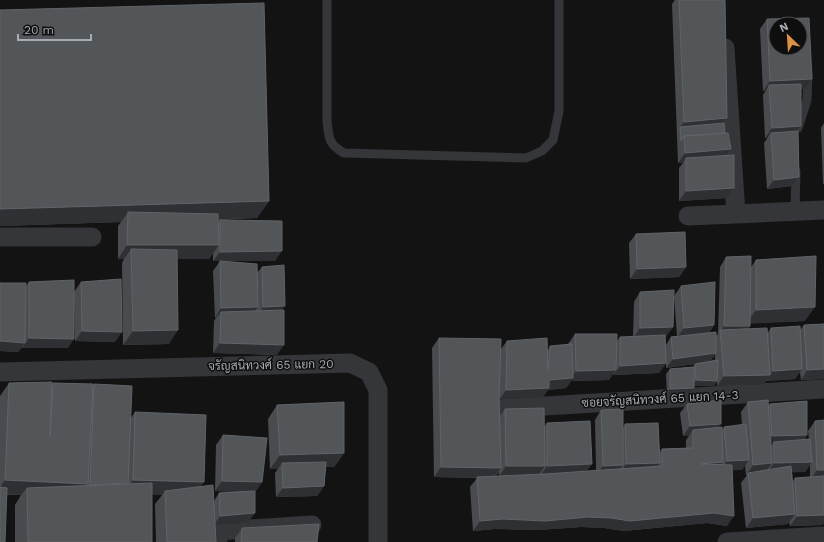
<svg xmlns="http://www.w3.org/2000/svg" width="824" height="542" viewBox="0 0 824 542" font-family="'Work Sans',Sarabun,sans-serif">
<style>
.lines{fill:none;stroke-linecap:round;stroke-linejoin:round}
.lane{stroke:#353639;stroke-width:9}
.street{stroke:#353639;stroke-width:19}
.wall{fill:#494b4f;fill-rule:evenodd}
.shaded-wall{fill:#2f3033}
.building{fill:#535659;stroke:#606367;fill-rule:evenodd}
.labels{text-anchor:middle;stroke-width:3;stroke-linejoin:round;paint-order:stroke}
.street-label{font-size:12px;fill:#a6acb3;stroke:#0e0e0f}
</style>
<rect width="100%" height="100%" fill="#131314"/>
<g class="lines">
<path class="lane" d="M327,0V121C329,138 328,144 344,153L526,158L542,151L553,140L559,111V0
M798,128L807,100L808,74
M795,211L796,171"/>
<path class="street" d="M725,48L736,214
M688,216L824,210
M0,237H92
M0,372L350,363L369,372L378,390V542
M496,409L824,389
M218,542V531L312,525
M727,542L824,536"/>
</g>
<path class="wall" d="M675,0H725L727,118L724,123L725,133L731,149L726,156L734,188L727,198L679,201V168L683,163H678L672,4Z
M0,10L269,201L257,218L218,220V223L220,220L275,261H225L257,273L262,267L282,310L277,355L213,353L214,321L216,318H215L213,271L220,261H213V253L209,259H177L169,344L123,345L122,263L124,259H118V226L121,222L0,226Z
M767,19L805,89H801V126L798,131L799,177L792,186L767,189L764,143L768,137L765,138L763,95L766,90L763,91L760,29Z
M824,123V184H823L821,128Z
M636,234L686,267L679,277L630,279L629,243Z
M726,257L751,267L756,260L805,321L750,323V326L748,329L767,334L771,328L800,330L804,325L824,324V379L801,380L800,372L795,379L766,381L763,385L717,386V381L714,386H694L690,393L667,394L666,374L670,369L693,367L695,364L666,368V362V363L659,373L613,375V373L609,380L571,381L566,388L548,390L542,398L499,400L500,384L499,398L500,416L505,409L544,427L547,423L587,471L596,470L595,420L601,410L623,428L625,424L659,453L662,449L686,448V440L689,436H683L680,413L687,404L719,427L722,431L724,427L742,425L741,412L748,402L768,407L770,404L807,435L804,440L809,439L808,431L815,421L823,525L790,526L789,522L788,524L746,528L741,483L747,475H746L745,465L742,470H732L727,526L707,523L624,531L604,528L581,527L538,530L495,529L473,531L470,487L477,478L434,477L432,348L439,338L501,349L507,341L548,350L550,346L568,345V344L575,334L616,342L620,337H633L634,302L640,292L673,327L665,337L666,345L671,337L677,336L674,296L681,286L714,325L709,333L716,336L718,334L720,267ZM715,355V360L710,361ZM810,465V477L795,478L793,481L792,472H805ZM499,472V476H496Z
M29,282L74,292L81,282L115,342L75,341L74,296L68,348H22V347L18,352L0,351V283L26,286Z
M9,383L52,386L53,383L93,386L94,384L130,419L135,412L200,487L214,501L219,493L241,492L215,491L216,445L223,435L262,482L255,492L248,523L215,526L216,542H156L155,504L162,495L152,494V542H15V505L21,495H7L0,542V396Z
M277,405L344,453L334,467H326L324,486L317,496L276,497L275,473L278,469H270L268,419Z
M242,528L317,542H235V538Z"/>
<path class="shaded-wall" d="M812,79L805,89L770,90L769,85L766,90L763,91L770,81Z
M727,118L720,128L680,127L684,122Z
M801,126L794,135L771,133L768,137L765,138L772,128Z
M731,149L724,159L686,158L683,163H678L685,153Z
M799,177L792,186L767,189L774,180Z
M734,188L727,198L679,201L686,191Z
M269,201L257,218L128,222V212L121,222L0,226V209Z
M127,245H219L209,259H132L131,249L124,259H118Z
M282,251L275,261H213L220,252Z
M686,267L679,277L630,279L637,269Z
M285,306L278,316L256,317L263,307Z
M258,307L251,317L221,312L216,318H215L221,308Z
M815,307L805,321L746,324L756,310Z
M714,325L708,335L677,337L684,328Z
M724,326H750L743,336L720,332Z
M673,327L666,337L633,338L640,328Z
M178,330L169,344L123,345L133,331Z
M82,331L122,332L115,342L75,341Z
M29,338L74,339L68,348H22Z
M0,341L25,343L18,352L0,351Z
M220,343L284,345L277,355L213,353Z
M716,353L710,362L666,368L673,359Z
M666,363L659,373L613,375L620,366Z
M802,369L795,379L766,381L773,371Z
M824,369V379L801,380L807,370Z
M616,370L609,380L571,381L566,388L548,390L542,398L499,400L506,390L549,380L571,378L576,371Z
M770,375L763,385L717,386L724,376Z
M696,380L717,381L714,386H692Z
M694,388L690,393L667,394L670,389Z
M721,424L714,433L693,430L689,436H683L690,426Z
M807,435L800,445L774,442L771,446H765L772,436Z
M344,453L334,467L282,468V463L278,469H270L280,455Z
M749,460L742,470L720,471L727,461Z
M723,462L716,472L701,464Z
M812,462L805,472L767,473L774,463Z
M660,463L653,473L619,474L626,464Z
M772,463L765,473H748L746,475L753,465Z
M592,464L585,474L540,476L547,466Z
M623,465L616,475L596,476L603,466Z
M506,466H545L538,476H499Z
M441,467L501,468L494,478L434,477Z
M817,470H824V479L810,480Z
M5,480L88,484L78,498L27,488L21,495L0,494V487Z
M133,480L204,482L194,496L165,491L162,495L123,493Z
M222,481L262,482L255,492L215,491Z
M128,483L118,497L81,499L90,485Z
M324,486L317,496L276,497L283,488Z
M255,513L248,523L213,526L220,516Z
M714,513L734,516L727,526L707,523L624,531L604,528L581,527L538,530L495,529L473,531L480,521L502,519L588,517Z
M795,514L788,524L746,528L753,518Z
M824,515V523L823,525L790,526L797,516Z"/>
<path class="building" d="M679,0H725L727,118L684,122Z
M264,3L269,201L0,209V10Z
M809,18L812,79L770,81L767,19ZM776,24H800V48H776Z
M801,84V126L772,128L769,85Z
M724,123L725,133L684,136L681,141L680,127Z
M798,131L799,177L774,180L771,133Z
M728,133L731,149L685,153L684,136Z
M734,155V188L686,191V158Z
M128,212L218,214L219,245H127Z
M220,220L282,221V251L220,252Z
M685,232L686,267L637,269L636,234Z
M131,249L177,250L178,330L133,331Z
M751,256L750,326H724L726,257Z
M816,256L815,307L756,310V260Z
M220,261L257,264L258,307L221,308Z
M284,265L285,306L263,307L262,267Z
M121,279L122,332L82,331L81,282Z
M74,280V339L29,338V282Z
M715,282L714,325L684,328L681,286Z
M0,283H26L25,343L0,341Z
M674,290L673,327L640,328V292Z
M284,310V345L220,343L221,312Z
M824,324V369L807,370L804,325Z
M800,326L802,369L773,371L771,328Z
M767,328L770,375L724,376L720,330Z
M716,332V353L673,359L671,337Z
M575,334H617L616,370L576,371Z
M665,335L666,363L620,366V337Z
M439,338L501,339L499,398L501,468L441,467Z
M547,338L548,371L550,346L572,344L573,378L549,380V388L506,390L507,341Z
M718,360L717,381L696,380L695,364Z
M694,367V388L670,389V369Z
M52,382L50,436L53,383L93,384L88,484L5,480L9,383Z
M94,384L132,386L128,483L90,485Z
M721,400V424L690,426L687,404Z
M768,400L772,463L753,465L748,402Z
M807,401V435L772,436L770,404Z
M344,402V453L280,455L277,405Z
M544,408L545,466H506L505,409Z
M623,409V465L603,466L601,410Z
M135,412L206,415L204,482L133,480Z
M824,420V470H817L815,421Z
M590,421L592,464L547,466V423Z
M658,423L660,463L626,464L625,424Z
M746,424L749,460L727,461L724,427Z
M722,427L723,462L701,464L732,465L734,516L714,513L630,521L611,518L588,517L545,521L502,519L480,521L477,477L545,474L662,466V449L693,448V430Z
M223,435L267,438L262,482L222,481Z
M810,439L812,462L774,463V442Z
M326,462L324,486L283,488L282,463Z
M791,466L795,514L753,518L748,473Z
M824,476V515L797,516L795,478Z
M152,483V542H28L27,488Z
M213,485L216,542H167L165,491Z
M0,487L7,488L5,542H0Z
M255,491V513L220,516L219,493Z
M319,524L317,542H241L242,528Z"/>
<g class="labels">
<g class="street-label">
<text transform="translate(271 365) rotate(-1)" y="4">จรัญสนิทวงศ์ 65 แยก 20</text>
<text transform="translate(660 399) rotate(-3)" y="4">ซอยจรัญสนิทวงศ์ 65 แยก 14-3</text>
</g>
</g>
<g transform="translate(788 36) rotate(335)"><circle r="19" fill="#0e0e0f" stroke="#4b4d51"/>
<path d="M0-3L7 15L0 10L-7 15Z" fill="#db9144"/>
<text y="-6" font-size="11" font-weight="bold" text-anchor="middle" fill="#a6acb3">N</text>
</g>
<path d="M18 34v6h73v-6" fill="none" stroke="#a6acb3" stroke-width="2"/>
<text x="24" y="34" font-size="12" fill="#a6acb3" stroke="#0e0e0f" stroke-width="3" paint-order="stroke">20 m</text>
</svg>
